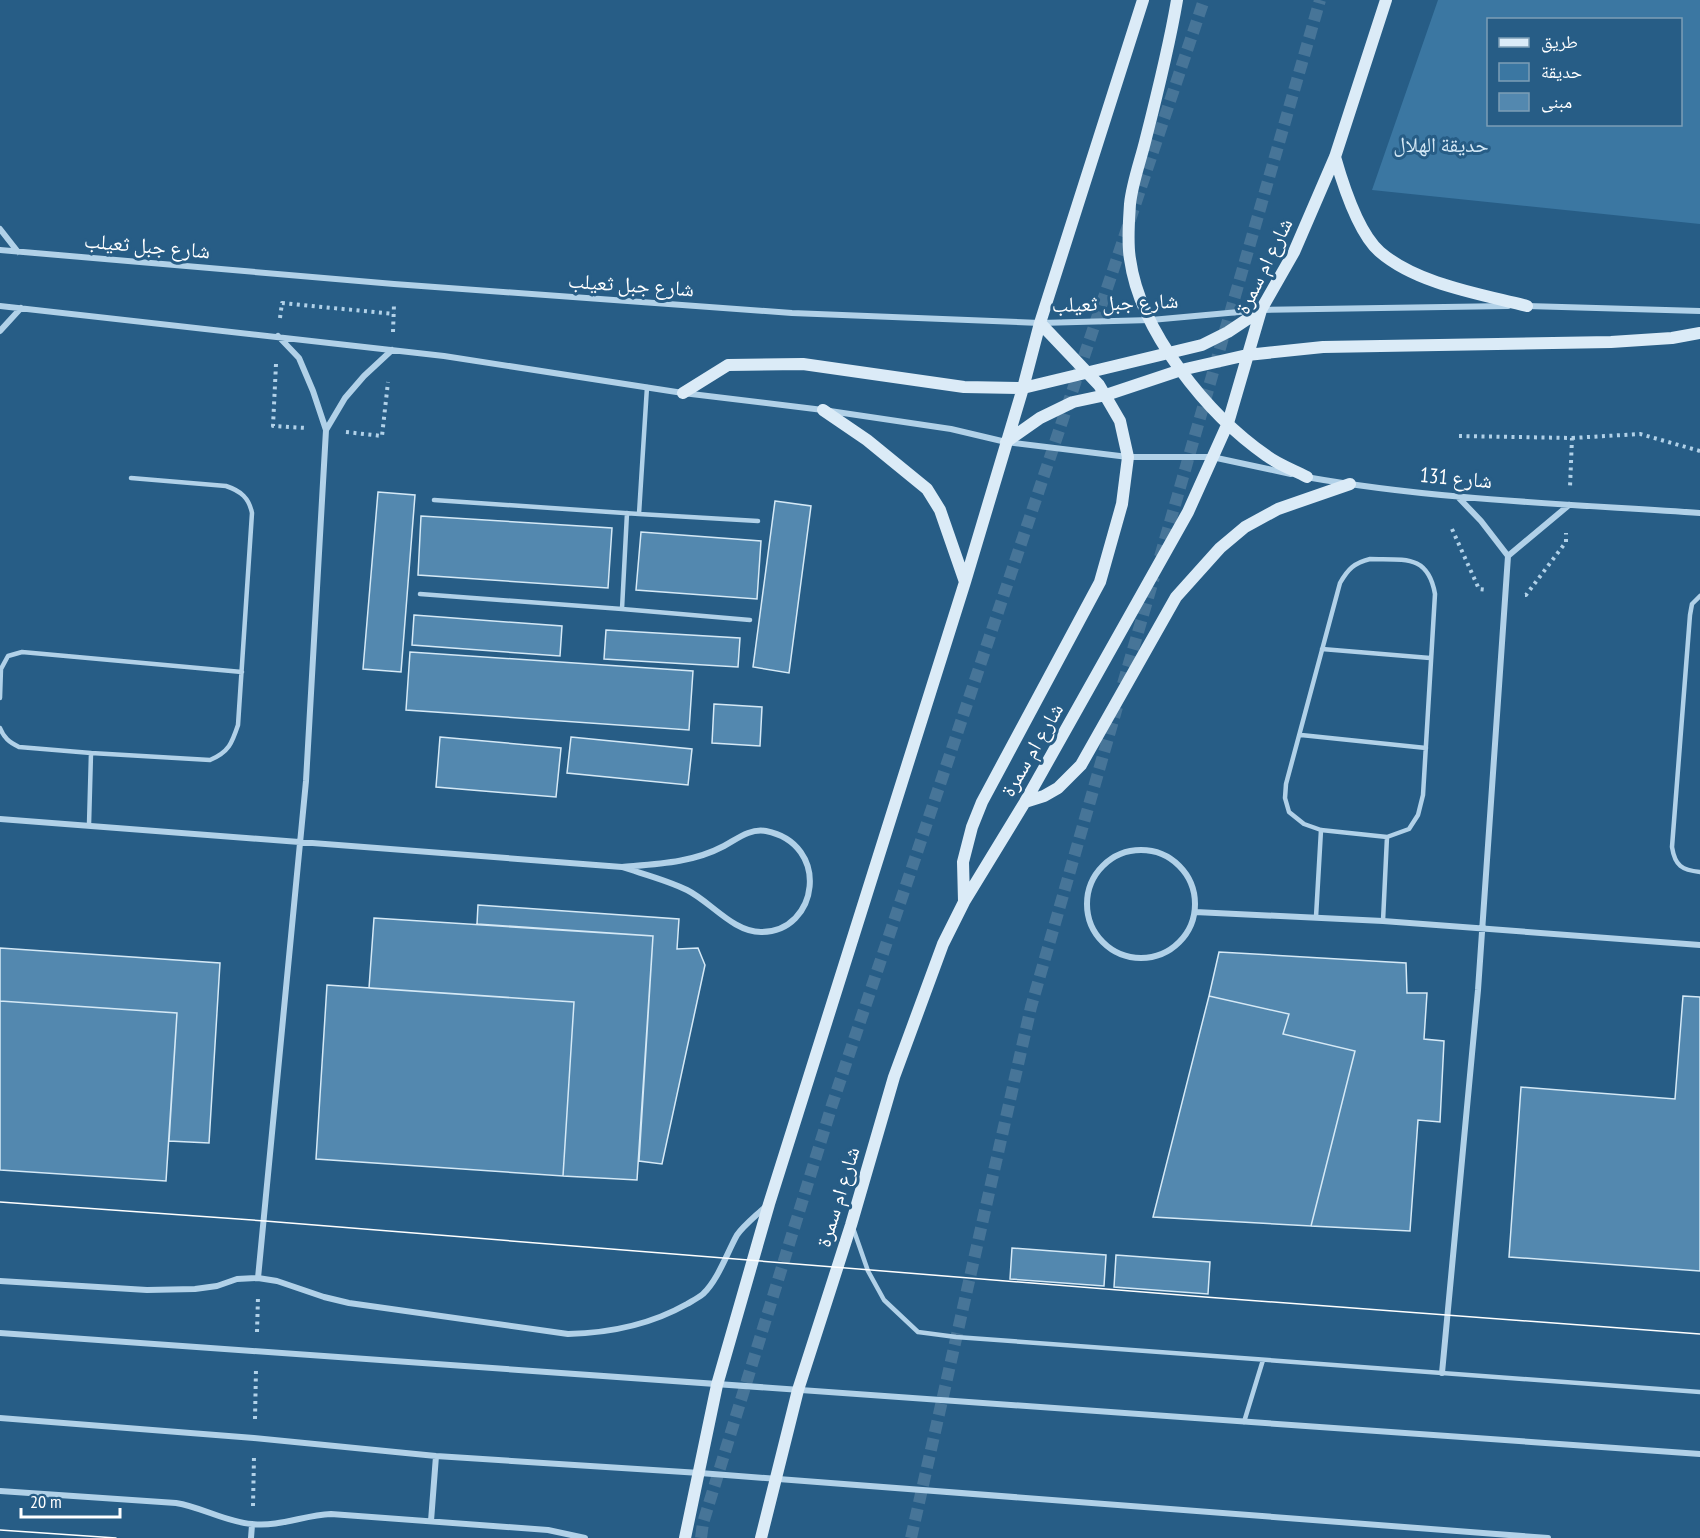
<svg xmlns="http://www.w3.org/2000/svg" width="1700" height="1538" viewBox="0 0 1700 1538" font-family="'PT Sans Narrow','Noto Naskh Arabic',sans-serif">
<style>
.green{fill:#3b77a2;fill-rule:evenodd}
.building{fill:#5388af;stroke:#d5e9f6;stroke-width:1.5}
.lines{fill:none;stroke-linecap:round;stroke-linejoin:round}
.secondary-tunnel{stroke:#477598;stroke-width:12;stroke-dasharray:12 6;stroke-linecap:butt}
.path{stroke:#b1d1e8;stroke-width:4;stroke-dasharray:3 4.5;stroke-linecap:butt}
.lane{stroke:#b1d1e8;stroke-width:4.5}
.street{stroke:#b1d1e8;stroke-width:6}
.secondary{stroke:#dbebf7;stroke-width:12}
.tram{stroke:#fff;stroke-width:1.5}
.labels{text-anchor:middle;stroke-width:6;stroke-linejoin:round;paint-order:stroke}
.park-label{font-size:21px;fill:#d5e9f6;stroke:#275d86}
.street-label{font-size:21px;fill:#fff;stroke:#275d86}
</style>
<rect width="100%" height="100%" fill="#275d86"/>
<path class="green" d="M1438,0H1700V224L1372,190ZM1488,20H1680V124H1488Z"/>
<path class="building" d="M378,492L415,495L401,672L363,669Z
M775,501L811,506L789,673L753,667Z
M421,516L612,528L608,588L418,575Z
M641,532L761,541L757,599L636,590Z
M414,615L562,626L560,656L412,645Z
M606,630L740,638L738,667L604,659Z
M410,652L693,671L689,730L406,710Z
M714,704L762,707L760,746L712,743Z
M440,737L561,748L556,797L436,787Z
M571,737L692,749L688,785L567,773Z
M478,905L679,919L677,949L698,948L705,965L662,1164L639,1161L653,936L477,924Z
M374,918L653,936L637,1180L563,1176L574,1002L369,988Z
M0,948L220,963L209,1143L169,1141L177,1013L0,1001Z
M1219,952L1406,963L1407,993H1427L1424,1039L1444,1041L1440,1122L1418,1120L1410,1231L1311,1226L1355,1051L1283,1034L1289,1014L1209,996Z
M327,985L574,1002L563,1176L316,1159Z
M1209,996L1289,1014L1283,1034L1355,1051L1311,1226L1153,1217Z
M1683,996L1700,997V1271L1509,1257L1521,1087L1675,1099Z
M0,1001L177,1013L166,1181L0,1170Z
M1012,1248L1106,1255L1104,1286L1010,1279Z
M1116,1255L1210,1262L1208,1294L1114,1287Z"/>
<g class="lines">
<path class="secondary-tunnel" d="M1160,557L1320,0
M1123,684L1154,577
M701,1538L703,1523L832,1105L1204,0
M911,1538L1031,1007L1117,707"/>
<path class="path" d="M280,318L282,303L394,314
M393,332L394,304
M276,364L273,426L306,428
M346,432L382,436L388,382
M1459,436L1572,438L1570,487
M1572,438L1640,434L1700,451
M1452,529L1479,589L1487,590
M1525,595H1526L1566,542V533
M257,1332L258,1297
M255,1419L256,1369
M253,1506L254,1456"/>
<path class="lane" d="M434,500L639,514L647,387
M639,514L758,521
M1370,559C1404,560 1428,554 1435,594L1423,795L1418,815L1409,829L1387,837L1321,830L1304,824L1289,812L1285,798L1286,784L1340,583C1348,569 1354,563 1370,559Z
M420,594L622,609L627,513
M1700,596L1692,604L1690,615L1672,847C1675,866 1682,870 1700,872
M622,609L750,620
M1322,649L1430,658
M0,698L1,669L8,656L22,652L242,672
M0,728C4,738 9,742 19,747L91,753
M1301,735L1426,748
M89,825L91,753L210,760C229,752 232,743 238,725L252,513C249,498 241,491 226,486L131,478
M1316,917L1321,830
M1383,921L1387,837
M853,1228L868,1271L884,1300L918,1332L956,1337L1700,1392
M1244,1422L1263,1360"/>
<path class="street" d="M0,229L18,252
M0,250L394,284L792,313L1040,323L1151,320L1261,310L1508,306
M0,306L444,356L683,393L823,410L951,429L1006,442L1128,457H1212L1291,474
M1527,306L1700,311
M0,331L21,308
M326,430L345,398L364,376L392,350
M1306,477C1436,500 1569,504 1700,513
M1457,496L1481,521L1508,556
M0,819L622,867C657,864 692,863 724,846C737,839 750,828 766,831C831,844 819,932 761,932C733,932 711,902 687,890C667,880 643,874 622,867
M1087 904a54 54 0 1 1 108 0a54 54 0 1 1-108 0Z
M1195,912L1383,921L1700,945
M258,1278L306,781L326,430L313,391L299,358L278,336
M0,1281L147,1290L195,1289L217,1286L237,1279L258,1278L277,1281L324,1297L349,1303L568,1334C610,1333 650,1325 687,1304C692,1301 698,1298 703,1294C718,1280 727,1253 737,1235C744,1225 757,1215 766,1206
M0,1333L1700,1454
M1442,1373L1478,990L1508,556L1569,505
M0,1418L254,1438L436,1456L700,1473L1548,1538
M0,1491L176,1503C202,1507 225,1522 252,1524C280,1527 304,1515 331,1514L548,1530L585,1538
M431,1521L436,1456
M251,1538L252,1525"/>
<path class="secondary" d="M1177,0C1169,48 1157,95 1145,142C1140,162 1132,184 1130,204C1129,221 1127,242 1130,259C1140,332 1208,415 1267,456C1279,465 1294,470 1307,477
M1335,157C1343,185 1358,233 1380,252C1417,284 1480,294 1527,306
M683,393L728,365L803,364L964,387L1023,388L1202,345L1228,332L1261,310
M823,410L867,440L927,489L940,510L965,582
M1006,442L1040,418L1073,402L1106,395L1181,370L1247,355L1323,347L1611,342L1672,338L1700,333
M1025,802L1044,796L1058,788L1081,765L1176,597L1220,548L1245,527L1278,509L1350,484
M964,901L963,862L972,827L982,802L1100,582L1122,504L1128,457L1120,421L1099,385L1040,323
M685,1538L717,1385L769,1204L965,582L1023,388L1040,323L1143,0
M761,1538L798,1390L851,1225L894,1077L943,944L964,902L1025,802L1188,512L1228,423L1261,310L1294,252L1335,157L1386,0"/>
<path class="tram" d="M0,1202L265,1221L1205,1297L1700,1334
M0,1530L116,1538"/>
</g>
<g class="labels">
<g class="park-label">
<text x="1441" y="152">حديقة الهلال</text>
</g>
<g class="street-label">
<text transform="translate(147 246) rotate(5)" y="7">شارع جبل ثعيلب</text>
<text transform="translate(1264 266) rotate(-64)" y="7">شارع ام سمرة</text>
<text transform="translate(631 285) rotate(4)" y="7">شارع جبل ثعيلب</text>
<text transform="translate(1115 303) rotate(-2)" y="7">شارع جبل ثعيلب</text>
<text transform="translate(1456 478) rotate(5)" y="7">شارع 131</text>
<text transform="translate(1032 750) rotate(-60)" y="7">شارع ام سمرة</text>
<text transform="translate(838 1197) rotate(-73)" y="7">شارع ام سمرة</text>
</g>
</g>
<rect x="1487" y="18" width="195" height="108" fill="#275d86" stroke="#7d9eb6" stroke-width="1.5"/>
<rect x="1499" y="38" width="30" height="9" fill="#dbebf7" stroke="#7d9eb6" stroke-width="1.5"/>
<text x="1541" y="48" font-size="18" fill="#ffffff">طريق</text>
<rect x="1499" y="63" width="30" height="18" fill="#3b77a2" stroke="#7d9eb6" stroke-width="1.5"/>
<text x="1541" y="78" font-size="18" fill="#ffffff">حديقة</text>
<rect x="1499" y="93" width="30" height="18" fill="#5388af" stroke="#7d9eb6" stroke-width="1.5"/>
<text x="1541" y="108" font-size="18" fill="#ffffff">مبنى</text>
<path d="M21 1508v9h99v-9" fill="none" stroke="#ffffff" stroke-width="3"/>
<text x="30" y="1508" font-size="18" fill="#ffffff" stroke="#275d86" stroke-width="4.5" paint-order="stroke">20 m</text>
</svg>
